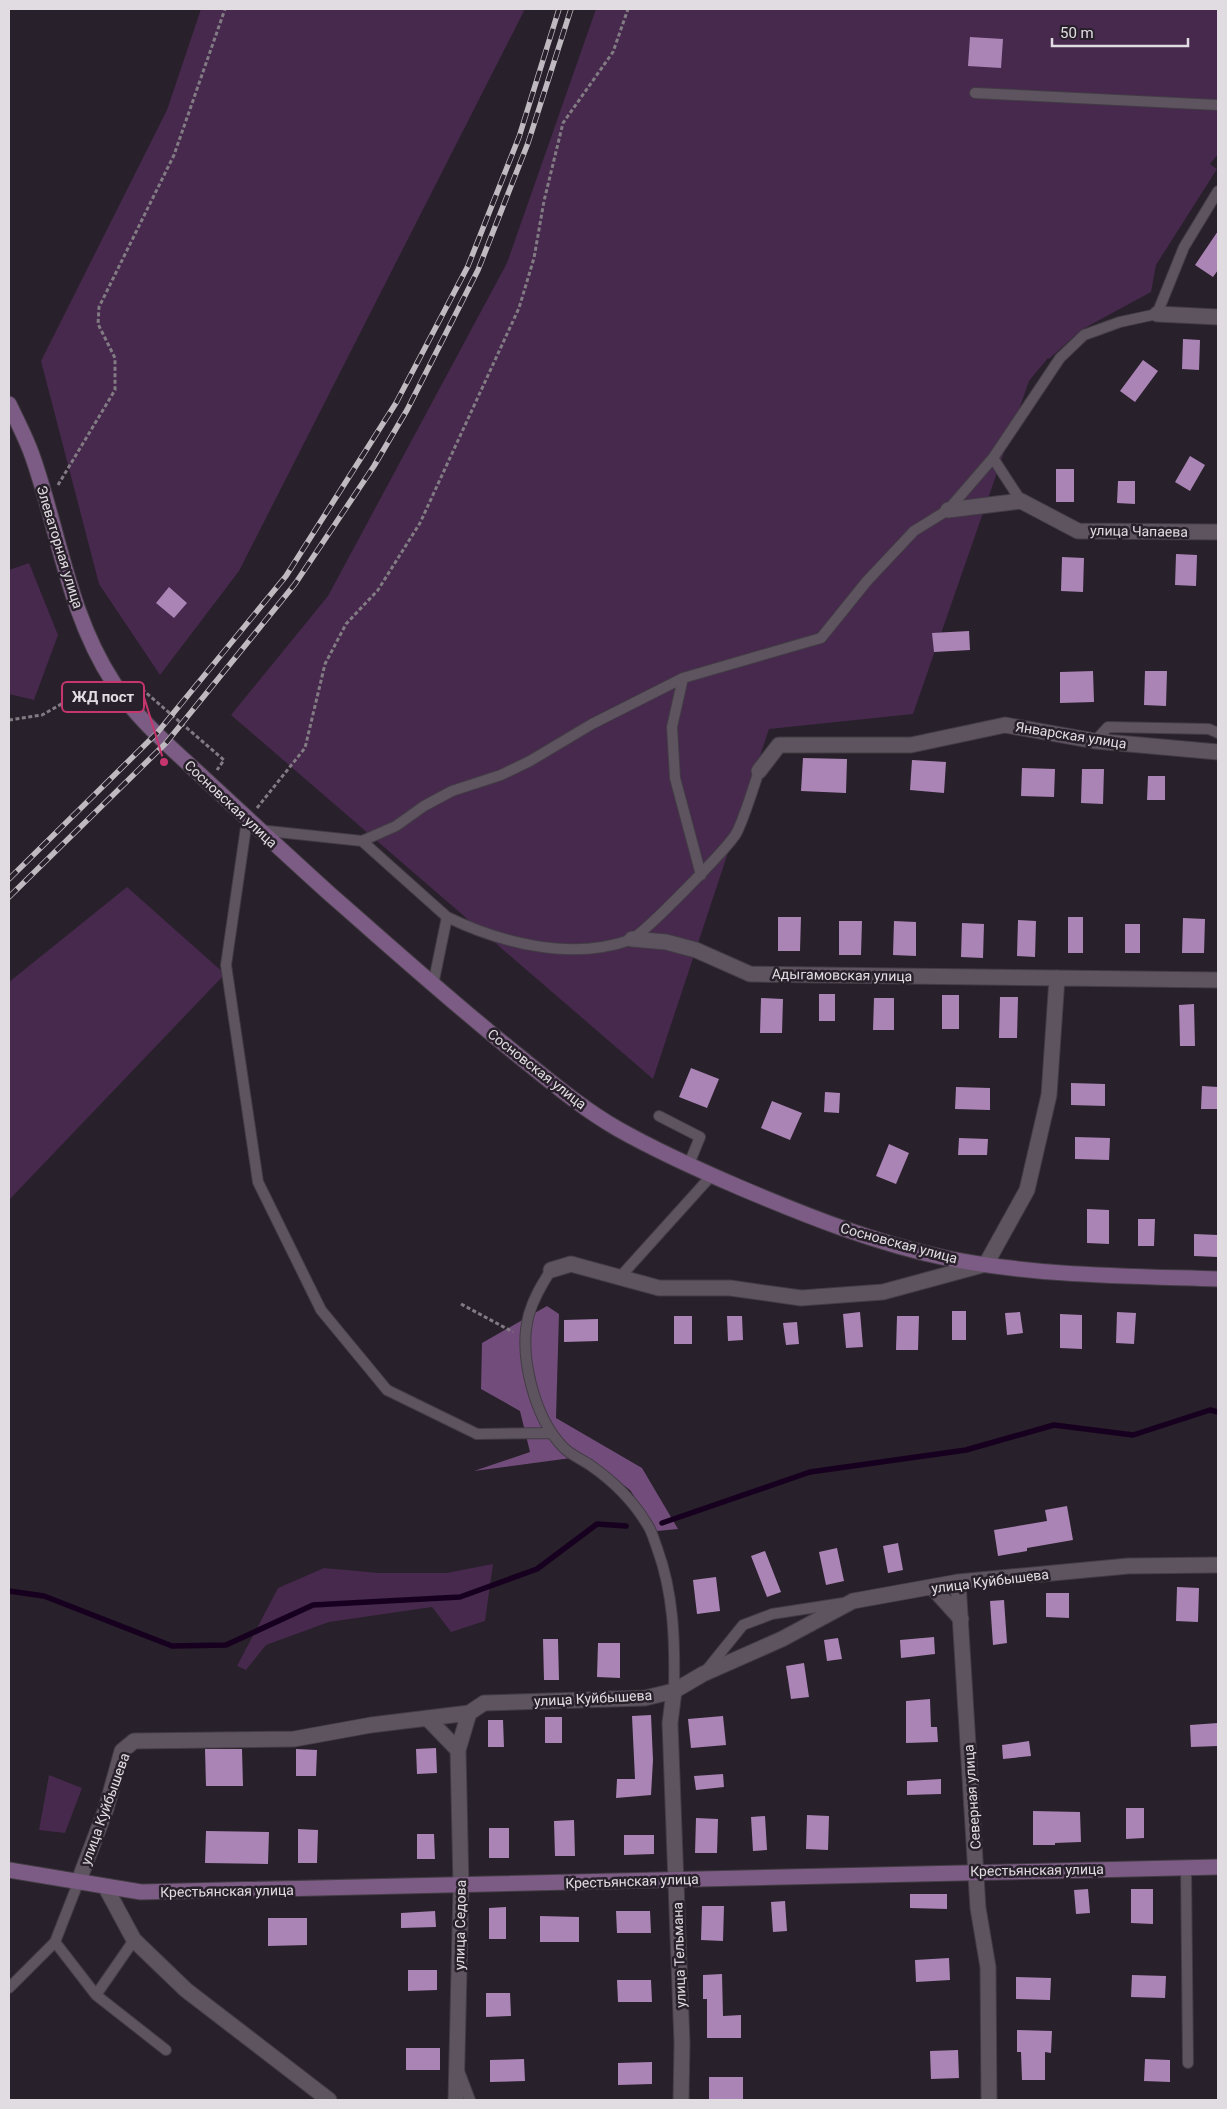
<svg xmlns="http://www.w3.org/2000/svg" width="1227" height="2109" viewBox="0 0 1227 2109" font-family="Roboto,sans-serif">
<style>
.green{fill:#46294d}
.forest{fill:#724d7b}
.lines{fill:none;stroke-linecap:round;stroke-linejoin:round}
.stream{stroke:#17001f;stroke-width:5.5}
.building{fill:#ab84b6}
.lane-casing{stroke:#433c45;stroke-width:12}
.street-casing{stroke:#433c45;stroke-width:17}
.secondary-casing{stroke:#433c45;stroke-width:17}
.path{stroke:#827b83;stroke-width:3;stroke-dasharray:4 2.5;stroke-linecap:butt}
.lane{stroke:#5d545f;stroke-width:10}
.street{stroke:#5d545f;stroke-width:15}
.secondary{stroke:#7c5c84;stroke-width:15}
.rail-casing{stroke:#bfb9c0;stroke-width:5.5}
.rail{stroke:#28202a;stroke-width:4;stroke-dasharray:11;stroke-linecap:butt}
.labels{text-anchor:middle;stroke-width:5;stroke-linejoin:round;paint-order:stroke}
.street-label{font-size:14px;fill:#e1dce2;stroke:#28202a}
.leader{fill:none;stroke:#c7356f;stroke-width:2}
.callout-dot{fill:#c7356f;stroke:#28202a;stroke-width:2}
.callout{fill:#28202a;stroke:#c7356f;stroke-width:2}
.callout-label{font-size:15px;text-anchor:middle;font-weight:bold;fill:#e1dce2}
</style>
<rect width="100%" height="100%" fill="#28202a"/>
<path class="green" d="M201,9H525L239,571L160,675L99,584L41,361L167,110Z
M596,9H1218V154L1210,164L1217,169L1156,265L1151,292L1081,330L1049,359L1048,358L1029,381L913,714L769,729L653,1079L231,715L328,596L507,263Z
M29,563L58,635L34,700L9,694V570Z
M127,887L225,974L9,1200V982Z
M493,1564L485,1621L451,1632L432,1607L329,1622L266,1645L246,1670L237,1666L278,1588L324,1568L379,1573H446Z
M49,1775L82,1788L65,1833L39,1830Z"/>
<path class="forest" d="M547,1306L559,1314L556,1418L642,1468L678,1529L657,1531L630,1490L586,1456L474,1471L530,1452L520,1411L481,1389L482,1343Z"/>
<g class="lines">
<path class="stream" d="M662,1523L810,1472L966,1450L1054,1425L1133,1435L1210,1410L1218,1412
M9,1591L44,1596L172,1646L226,1645L313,1605L460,1597L537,1569L597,1524L626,1526"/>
</g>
<path class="building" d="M970,37L1003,39L1001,68L968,66Z
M1218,231V270L1213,277L1195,265Z
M1183,339L1200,340L1199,370L1182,369Z
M1143,360L1158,371L1135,402L1120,391Z
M1190,456L1205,465L1190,491L1175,482Z
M1056,469H1074V502H1056Z
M1118,481H1135V504L1117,503Z
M1176,554L1197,555L1196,586L1175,585Z
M1062,557L1084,558L1083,592L1061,591Z
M169,587L187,603L174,618L156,603Z
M969,631L970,650L934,652L932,633Z
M1093,671L1094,702L1060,703V672Z
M1145,671H1167L1166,706L1144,705Z
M803,758L847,759L846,793L801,791Z
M912,760L946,762L944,793L910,790Z
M1022,768L1055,769L1054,797L1021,796Z
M1082,769H1104L1103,804L1081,803Z
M1148,776H1165V800H1147Z
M778,917H801L800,951H778Z
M1068,917H1083V953H1068Z
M1183,918L1205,919L1204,953H1182Z
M1018,920L1036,921L1035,957L1017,956Z
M839,921H862L861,955H839Z
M894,921L916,922V956L893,955Z
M962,923L984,924L983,958L961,957Z
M1125,924H1140V953H1125Z
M819,994H835V1021H819Z
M942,995H959V1029H942Z
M1000,997H1018L1017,1038H999Z
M761,998L783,999L782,1033H760Z
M874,998H894V1030H873Z
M1194,1004L1195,1046H1180L1179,1005Z
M691,1068L719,1079L707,1108L679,1097Z
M1071,1083L1105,1084V1106L1071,1105Z
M1202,1086L1218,1087V1109H1201Z
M956,1087L990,1088V1110L955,1109Z
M825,1092L840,1093L839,1113L824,1112Z
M772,1101L802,1113L790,1140L761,1128Z
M1075,1137L1110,1138L1109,1160L1075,1159Z
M959,1138L988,1139L987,1155H958Z
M889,1144L909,1153L896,1184L876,1176Z
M1087,1209L1109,1210V1244L1087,1243Z
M1138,1219H1155L1154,1246H1138Z
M1194,1234L1218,1235V1257L1194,1256Z
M952,1311H966V1340H952Z
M860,1312L863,1347L846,1348L843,1314Z
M1020,1312L1023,1333L1007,1335L1005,1313Z
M1117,1312L1136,1313L1134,1344L1116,1343Z
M1060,1314L1082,1315V1349L1060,1348Z
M674,1316H692V1344H674Z
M727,1316H742L743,1340L728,1341Z
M897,1316H919L918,1350H896Z
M598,1319V1341L564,1342V1320Z
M797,1322L799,1344L786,1345L783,1323Z
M1067,1506L1073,1540L1027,1548V1551L998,1556L994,1530L1047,1521L1045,1510Z
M898,1543L903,1570L888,1573L883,1546Z
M837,1548L844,1581L826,1585L819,1552Z
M765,1551L781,1592L767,1597L751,1556Z
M716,1577L720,1611L697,1614L693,1580Z
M1177,1587L1199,1588L1198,1622L1176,1621Z
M1046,1593H1069V1618L1046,1617Z
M1004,1600L1007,1643L993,1645L990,1601Z
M934,1637L935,1654L901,1658L900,1640Z
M838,1638L842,1659L827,1661L824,1640Z
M543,1639H558L559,1680H544Z
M598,1643H620V1678L597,1677Z
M804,1663L809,1697L791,1699L786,1666Z
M930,1699L931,1727H937L938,1742L906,1743V1701Z
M651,1715L653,1760L651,1795L616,1798L617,1779H635L632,1716Z
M723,1716L726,1745L691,1748L688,1719Z
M545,1717H562V1743H545Z
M488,1720H503L504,1747H488Z
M1218,1723V1746L1191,1747L1190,1725Z
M1029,1741L1031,1756L1003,1759L1002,1745Z
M436,1748L437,1773L417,1774L416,1749Z
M205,1749H242L243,1786H206Z
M296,1749L317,1750L316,1776H296Z
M723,1774L724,1787L696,1790L694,1776Z
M941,1779V1794L907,1795V1781Z
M1126,1808H1144V1838L1126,1839Z
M1033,1811L1080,1812L1081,1842L1055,1843V1845H1033Z
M807,1815L829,1816L828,1850L806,1849Z
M765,1816L767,1850L753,1851L751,1817Z
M696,1818L718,1819L717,1853H695Z
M574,1820L575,1856H555L554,1821Z
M489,1828H509V1858H489Z
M298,1829L318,1830L317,1863H298Z
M206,1831L269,1832L268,1864L205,1863Z
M417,1834H434L435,1859H417Z
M624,1835H654V1854L624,1855Z
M1088,1889L1090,1913L1076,1914L1074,1890Z
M1131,1889H1153V1924L1131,1923Z
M910,1894H947V1909L910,1908Z
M785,1901L787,1931L773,1932L771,1902Z
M702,1906H724L723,1941L701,1940Z
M506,1907V1939H489V1908Z
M435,1911L436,1927L401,1928V1913Z
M616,1911H650L651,1933H617Z
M540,1916L579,1917V1942H540Z
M268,1918H307V1945L268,1946Z
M949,1958L950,1980L916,1982L915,1960Z
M408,1970H437V1990L408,1991Z
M722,1974L723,2016L741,2015V2038H707V1999H703V1975Z
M1132,1975L1166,1976L1165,1998L1131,1997Z
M1016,1977L1051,1978L1050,2000L1016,1999Z
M617,1980H651L652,2002H618Z
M486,1993H510L511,2016L486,2017Z
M1017,2030L1052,2031L1051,2053L1045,2052V2080H1022L1021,2052H1017Z
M406,2048H440V2070H406Z
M958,2050L959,2078L931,2079L930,2051Z
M524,2059L525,2081L490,2082V2060Z
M1145,2059L1170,2060V2082L1144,2081Z
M652,2062V2084L618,2085V2063Z
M709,2077H743V2099L709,2100Z"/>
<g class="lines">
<defs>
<path id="lane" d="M975,93L1218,105
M993,458L1021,501
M683,678L672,727L675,778L701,875
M1095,741L1108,727L1209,729L1218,733
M247,820L226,965L258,1182L321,1310L387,1390L477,1434L551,1433
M259,830L362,841L447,917L433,985
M362,841L396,826L424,806L452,791L501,775L530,761L592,724L683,678L821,638L867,581L914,531L948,510L993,458L1060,358L1084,335L1120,322L1157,314L1184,247L1218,191
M447,917C501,943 571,961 630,940C643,935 730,846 737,832C746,813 752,791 759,771
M659,1116L700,1137L689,1164
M551,1270C542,1284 534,1297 529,1314C518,1354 534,1418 564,1448C571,1455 581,1459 590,1465C613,1481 632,1499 647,1524C652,1531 654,1540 657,1548C674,1594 675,1642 674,1691
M620,1277L712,1175
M705,1672L743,1625L772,1614L843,1603
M1186,1867L1188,2063
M134,1940L96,1995L166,2050
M55,1942L96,1995
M9,1988L55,1942L78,1883
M459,2071L470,2100"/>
<path id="street" d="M1157,314L1218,317
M948,510L1021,501L1078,531L1218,532
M759,771L779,745H911L1005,725L1095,741L1218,752
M632,939L666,942L696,950L750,974L1218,980
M551,1270L571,1264L659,1288H730L801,1298L883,1292L986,1264L1027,1190L1049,1095L1057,978
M958,1582L978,1908L988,1967L989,2100
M932,1587L961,1619
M674,1691L670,1723L682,2043L681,2100
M427,1718L458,1750
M78,1883L106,1809L122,1751L134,1741L294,1739L371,1725L469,1713L484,1703L645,1698L674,1691L703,1674L782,1639L853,1601L958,1582L1128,1566L1218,1565
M106,1888L134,1940L186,1990L329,2100
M456,2100L461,1886L458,1750L469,1713"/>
<path id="secondary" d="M9,404C17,421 26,438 32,455C59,531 68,613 113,682C137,720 174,750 207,781C248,819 289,857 331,895C394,950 455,1005 520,1057C551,1082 583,1109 618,1129C657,1151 699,1170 741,1188C807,1216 875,1243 946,1258C1036,1276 1127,1276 1218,1279
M9,1870L141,1892L1218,1867"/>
</defs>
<use href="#lane" class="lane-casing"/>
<use href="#street" class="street-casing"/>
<use href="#secondary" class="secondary-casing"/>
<path class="path" d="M58,485L115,390V358L98,324L99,307L174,155L225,9
M137,685L224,760L217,770
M9,720L42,715L97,684
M257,808L305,748L325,664L346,624L378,590L420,523L519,308L534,258L544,201L563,123L613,52L628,9
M461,1304L513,1332"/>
<use href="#lane" class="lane"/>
<use href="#street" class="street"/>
<use href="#secondary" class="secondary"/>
<defs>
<path id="rail" d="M9,879L157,733L286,576L396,403L468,266L519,137L559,9
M9,897L166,743L295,584L374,466L407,410L478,270L528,143L571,9"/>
</defs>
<use href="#rail" class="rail-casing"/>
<use href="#rail" class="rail"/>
</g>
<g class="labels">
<g class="street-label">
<text transform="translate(1139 531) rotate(1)" y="5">улица Чапаева</text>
<text transform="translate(60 547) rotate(73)" y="5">Элеваторная улица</text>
<text transform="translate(1071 735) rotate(9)" y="5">Январская улица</text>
<text transform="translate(231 804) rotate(43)" y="5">Сосновская улица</text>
<text transform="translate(842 975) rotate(1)" y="5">Адыгамовская улица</text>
<text transform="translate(537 1069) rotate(38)" y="5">Сосновская улица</text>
<text transform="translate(899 1243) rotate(15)" y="5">Сосновская улица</text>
<text transform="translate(990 1581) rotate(-7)" y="5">улица Куйбышева</text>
<text transform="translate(593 1698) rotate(-3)" y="5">улица Куйбышева</text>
<text transform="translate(972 1797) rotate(-94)" y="5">Северная улица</text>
<text transform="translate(105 1809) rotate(-70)" y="5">улица Куйбышева</text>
<text transform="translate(1037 1870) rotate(-1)" y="5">Крестьянская улица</text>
<text transform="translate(632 1881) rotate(-2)" y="5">Крестьянская улица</text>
<text transform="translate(227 1891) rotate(-1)" y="5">Крестьянская улица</text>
<text transform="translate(460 1925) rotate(-89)" y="5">улица Седова</text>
<text transform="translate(679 1955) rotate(-92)" y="5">улица Тельмана</text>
</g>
</g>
<path class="leader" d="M164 762L144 697"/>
<circle class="callout-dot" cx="164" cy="762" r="5"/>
<rect class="callout" x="62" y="682" width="82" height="30" rx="5"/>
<g class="callout-label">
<text x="103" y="702">ЖД пост</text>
</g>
<rect width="1227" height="2109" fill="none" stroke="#e1dce2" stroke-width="20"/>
<path d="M1052 38v8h136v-8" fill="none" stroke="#e1dce2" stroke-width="2.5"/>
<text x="1060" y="38" font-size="15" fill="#e1dce2" stroke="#28202a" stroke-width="4" paint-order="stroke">50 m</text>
</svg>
